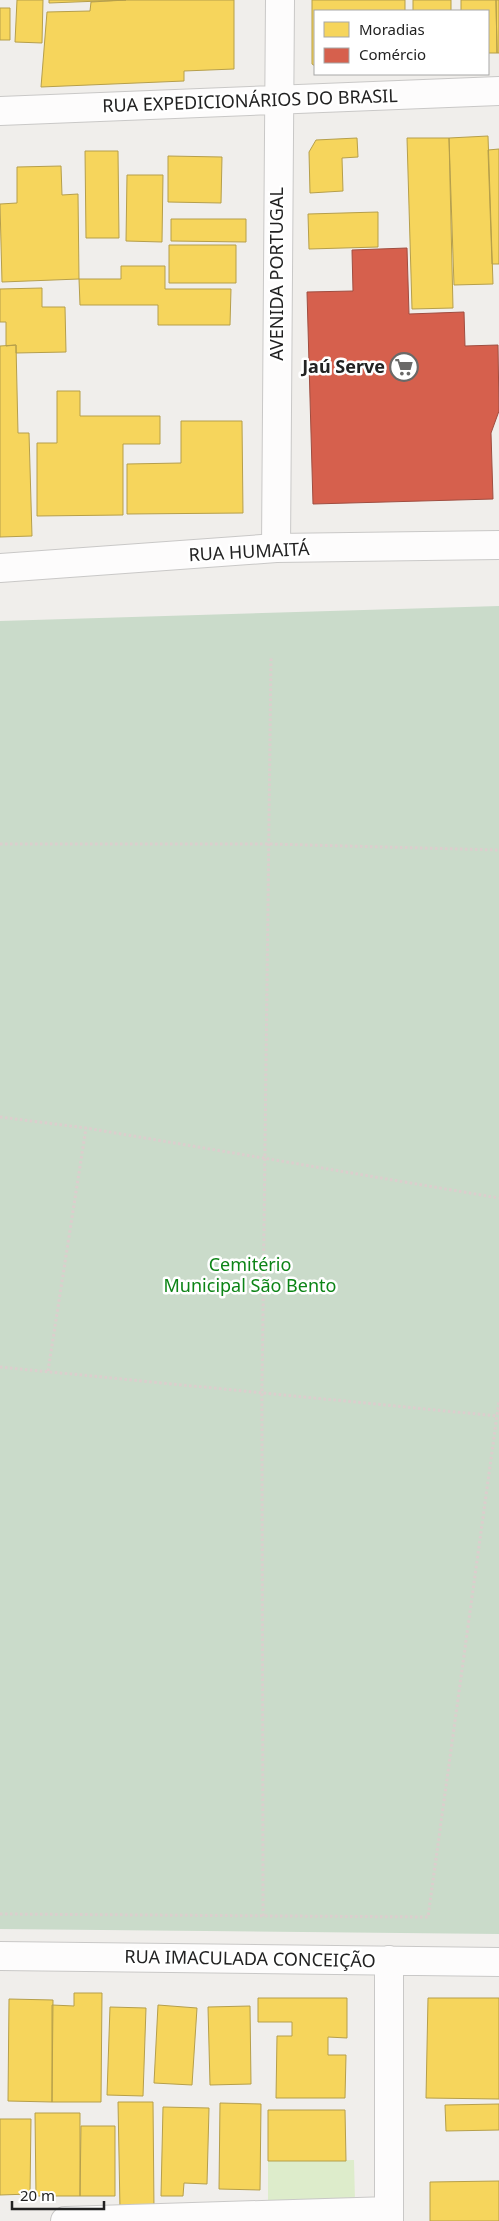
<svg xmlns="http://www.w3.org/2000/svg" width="499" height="2221" viewBox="0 0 499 2221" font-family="'Noto Sans',sans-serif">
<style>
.grass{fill:#ddeccb}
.cemetery{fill:#cadbca}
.homes{fill:#f6d55c;stroke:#b69f4b}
.shops{fill:#d6604d;stroke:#a04d40}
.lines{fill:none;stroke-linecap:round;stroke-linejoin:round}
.street-casing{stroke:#c9c8c7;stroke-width:30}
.path{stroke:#dccecd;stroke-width:3;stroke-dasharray:2.5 2.5;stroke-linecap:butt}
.street{stroke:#fdfcfc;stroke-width:28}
.labels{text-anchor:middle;stroke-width:5;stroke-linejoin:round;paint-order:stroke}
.street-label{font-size:18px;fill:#222;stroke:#fff}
.poi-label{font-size:18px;font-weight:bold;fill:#222;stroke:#fff;text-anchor:end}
.park-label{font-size:18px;fill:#0c8416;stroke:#fff}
</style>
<rect width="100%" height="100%" fill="#f0eeeb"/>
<path class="grass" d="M354,2160L355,2201L268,2208V2161Z"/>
<path class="cemetery" d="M499,606V1934L0,1929V621Z"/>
<path class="homes" d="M17,0H43L42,43L15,42Z
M49,0H126L49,3Z
M126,0H234V69L184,71V81L41,87L47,12L90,11L91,2Z
M312,0H405V11H315V66L312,64Z
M413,0H451V11H413Z
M461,0H496L497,53H488V11H461Z
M496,0H499V53H497Z
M0,8H10V40H0Z
M488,136L493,284L454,285L449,138Z
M357,138L358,157L342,158L343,191L310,193L309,152L316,140Z
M407,138H449L453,308L412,309Z
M499,149V264H492L488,150Z
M85,151H118L119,238H86Z
M168,156L222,157L221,203L168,202Z
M61,166L62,195L78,194L79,279L2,282L0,204L17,203V167Z
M127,175H163L162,242L126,241Z
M378,212V247L309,249L308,214Z
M171,219H246V242L171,241Z
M169,245H236V283H169Z
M121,266H165V289H231L230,325H158V305H80L79,279H121Z
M42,288V307H65L66,352L16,353V345L6,346V322H0V289Z
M16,345L18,433H29L32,536L0,537V346Z
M57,391H80V416H160V444H123V515L37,516V443H57Z
M181,421H242L243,513L127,514V464L181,463Z
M74,1993H102L101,2102H52V2005L74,2006Z
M258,1998H347V2038L328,2037V2055H346L345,2098H276L277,2036H292V2022H258Z
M428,1998H499V2099L426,2098Z
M9,1999L53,2000L52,2102L8,2101Z
M158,2005L197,2008L192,2085L154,2083Z
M250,2006L251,2084L210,2085L208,2007Z
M110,2007L146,2008L143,2096L107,2095Z
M118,2102H153L154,2210H120Z
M220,2103L261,2104L260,2190L219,2189Z
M499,2104V2130L446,2131L445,2105Z
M163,2107L209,2108L207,2184L184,2183L183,2196H161Z
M268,2110H345L346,2161H268Z
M35,2113H80V2196H36Z
M0,2119H31L30,2194L0,2195Z
M81,2126H115V2196H80Z
M499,2181V2221H430V2182Z"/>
<path class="shops" d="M407,248L409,314L464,312L465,346L498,345L499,411L491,433L493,499L313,504L307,292L353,291L352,250Z"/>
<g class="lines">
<defs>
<path id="street" d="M0,111L499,91
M276,548L280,0
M0,568L276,548L499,545
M0,1956L499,1962
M65,2221L389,2211
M389,2221V1960"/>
</defs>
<use href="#street" class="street-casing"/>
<path class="path" d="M0,844H269L499,850
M0,1117L86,1128L499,1198
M0,1367L497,1416
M48,1371L86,1128
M0,1914L428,1917L499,1401
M263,1916L262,1391L271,657"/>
<use href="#street" class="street"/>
</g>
<defs>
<symbol id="supermarket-ring" viewBox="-11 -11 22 22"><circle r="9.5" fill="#fff" stroke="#6a6968" stroke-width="1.5"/><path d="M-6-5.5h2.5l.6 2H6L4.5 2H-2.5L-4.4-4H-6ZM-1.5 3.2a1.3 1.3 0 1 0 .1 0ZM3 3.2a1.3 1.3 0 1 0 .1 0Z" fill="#6a6968"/></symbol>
</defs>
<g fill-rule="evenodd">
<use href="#supermarket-ring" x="388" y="351" width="32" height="32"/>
</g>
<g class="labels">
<g class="street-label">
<text transform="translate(250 101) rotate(-2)" y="6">RUA EXPEDICIONÁRIOS DO BRASIL</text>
<text transform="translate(277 274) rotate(-90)" y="6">AVENIDA PORTUGAL</text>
<text transform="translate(249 552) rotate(-3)" y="6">RUA HUMAITÁ</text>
<text transform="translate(250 1959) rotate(1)" y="6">RUA IMACULADA CONCEIÇÃO</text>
</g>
<g class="poi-label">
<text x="385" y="373">Jaú Serve</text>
</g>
<g class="park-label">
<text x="250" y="1271">Cemitério<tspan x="250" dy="21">Municipal São Bento</tspan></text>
</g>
</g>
<rect x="314" y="10" width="175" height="65" fill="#ffffff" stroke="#a7a7a7"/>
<rect x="324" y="22" width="25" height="15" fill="#f6d55c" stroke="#a7a7a7"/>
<text x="359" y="35" font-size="15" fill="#222222">Moradias</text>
<rect x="324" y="48" width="25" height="15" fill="#d6604d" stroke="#a7a7a7"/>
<text x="359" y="60" font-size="15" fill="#222222">Comércio</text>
<path d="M12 2201v8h92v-8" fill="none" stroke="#222222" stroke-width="2.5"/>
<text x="20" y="2201" font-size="15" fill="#222222" stroke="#ffffff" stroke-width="4" paint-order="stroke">20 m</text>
</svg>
